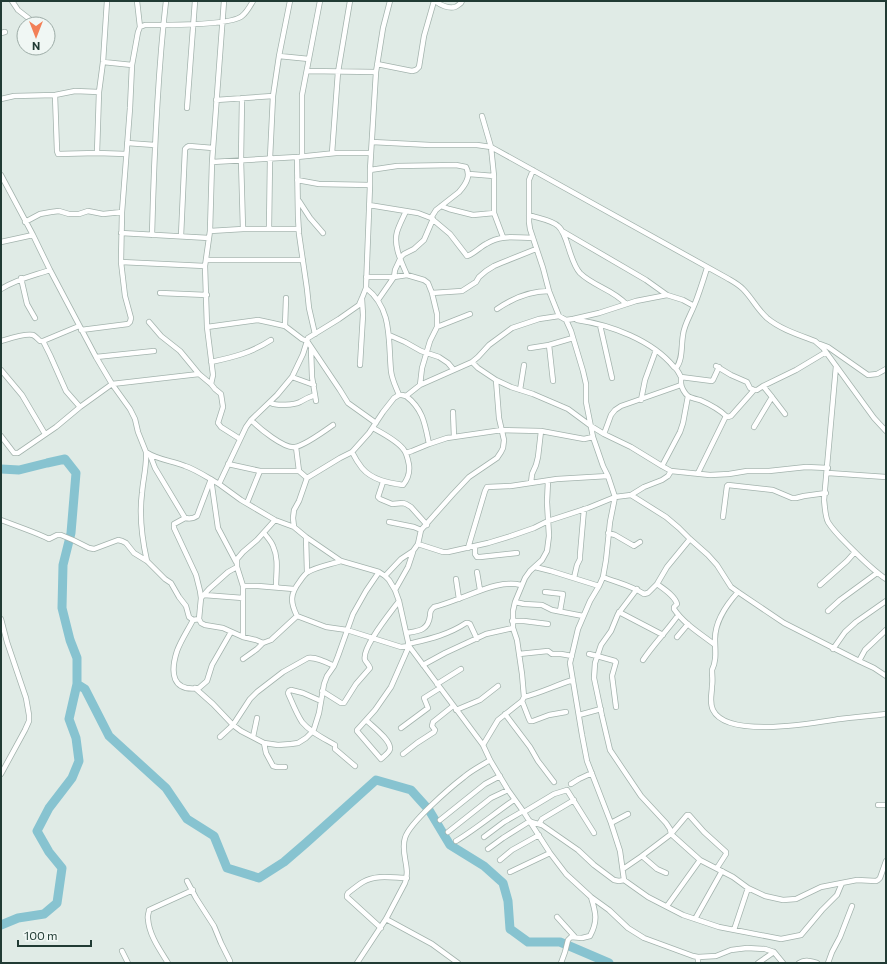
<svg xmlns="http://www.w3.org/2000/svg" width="887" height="964" viewBox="0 0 887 964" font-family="Commissioner,sans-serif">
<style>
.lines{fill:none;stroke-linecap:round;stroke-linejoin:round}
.river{stroke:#87c3d0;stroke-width:9}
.street-casing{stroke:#a3b3ad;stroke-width:6}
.street{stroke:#fff;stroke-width:4.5}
</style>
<rect width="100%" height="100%" fill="#e0ebe6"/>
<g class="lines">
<path class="river" d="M1,469L19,470L47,463L65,459L76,473L71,533L63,565L62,608L70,640L77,658V684L69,719L76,738L79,761L72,778L49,808L37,831L49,852L62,868L57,903L44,914L18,918L1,925
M77,684L85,689L109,736L166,788L187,819L214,836L227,868L259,878L284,862L306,843L376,780L411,790L429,810L450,845L484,866L503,883L508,901L510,929L528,942H560L609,963"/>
<defs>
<path id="street" d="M12,1L18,10L36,24
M137,1L140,27
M390,1L383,28L376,72L370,170V185L366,288L362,298L359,305L339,319L308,338L303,354L292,377L277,395L251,420L246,427L219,484L241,500L275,520L294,527L306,537L341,561L379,572L385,576L389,580L395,590L399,601L409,646L483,745L490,760L508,790L523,811L550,853L566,874L591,897L609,910L628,928L644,938L693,956L698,957L716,956L731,950L747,948L765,949L774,952L783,963
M435,1C440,5 449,9 455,7C458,6 459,4 461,3L462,1
M1,33L5,32
M279,56L309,59
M103,62L132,65
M377,64L412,71L416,70L419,67L424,36L434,1
M307,71L376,72
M55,95L57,151L58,154L97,153L126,154
M273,96L279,56L290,1
M242,98L241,160L243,229
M1,99L14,96L55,95L75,91L99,92
M216,100L273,96L270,158L269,229
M187,108L195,1
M482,116L491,147L494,176V213L503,237
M372,142L430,145H477L491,147L727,278C732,281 738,284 743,289C752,298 757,309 767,318C780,329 799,335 815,341L823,348L874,418L886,431
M127,143L155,145
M97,153L99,92L103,62L107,1
M332,153L338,72L350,1
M302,156V95L320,1
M297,157L298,217L299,234L307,289L309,308L315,334
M212,162L297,157L336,153H371
M370,170L397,166L456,165L466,167C471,176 466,184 459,192L436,210L431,218
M533,170L529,180V222L530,229L543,268L549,291L559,316L566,320L573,319L599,313L636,301L667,295L683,300L694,306
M469,174L494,176
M1,175L33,235L50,270L96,357L112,384L130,409L135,419L138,432L146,452C158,460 173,461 185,466C197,470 208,478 219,484
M297,180L319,184L370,185
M299,201L310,218L323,233
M369,205L418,213L431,218L450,234L467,256C474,254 480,247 486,244C502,234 515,238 533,238
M441,206L449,209L473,215L494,213
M406,211C403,218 399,225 397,232C393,246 402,263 407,275
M529,215C537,218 552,220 558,226C568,234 569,261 580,273C593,286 614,290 626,304
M25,222L40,214L51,212L59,211L69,214H79L88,211L103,214L122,212
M210,231L243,229H299
M562,231L646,280L667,295
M121,233L209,238
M152,235C154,157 157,78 166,1
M181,236L185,149L187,147L189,146L213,148
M1,242L33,235
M206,260H303
M121,262L205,266
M366,277H394L407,275L424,280L428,283L432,293L437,314V327L430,341L422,368L420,385
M21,278L27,304L35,318
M366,288C393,309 388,341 391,371C392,380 396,387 399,395
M1,289C17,279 32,276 50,270
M160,293L207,295
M432,293L462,291L476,282L479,277L486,271L494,266L501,263L536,249
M378,300L394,277L395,270L401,257L404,254L414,249L424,240L433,219
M497,309C513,298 530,291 549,291
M566,320L571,331L583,371L586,384V402L593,437L603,466L608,476L615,497L610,522L606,560L603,577L599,586L590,601L578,629L570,663L582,735L587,761L611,823L620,851L624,880
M577,320C611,325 652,340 674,367C676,368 680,375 681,377C681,378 681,382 681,383C681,387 685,394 688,396C691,398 696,399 700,400C709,404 719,409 726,416L698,473
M149,322L161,336L180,351L199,374L211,384L215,389L221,394L223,407L218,423L221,427L240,439
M600,325L612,378
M285,326L286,298
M207,327L258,320L272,323L285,326L302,339L307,341L340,390L348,403L376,423
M437,327L470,314
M81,330L128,324L130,322L131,318L125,296L121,262L122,212L130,108L132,65L138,32L140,27L145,25C163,25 230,26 242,16C247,12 250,6 253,1
M389,335L405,342L421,351L439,357L448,363L453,369
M1,341C8,339 26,333 33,335C35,336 38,339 40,341H43L50,355L66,391L80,407
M43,341L79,326
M820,344L828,347L868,375L877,374L886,369
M549,345L553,381
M530,348L549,345L573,338
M311,349L312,377L316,401
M96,357L154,351
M211,362C234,357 251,353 271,340
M472,362L478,368L496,380L511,387L533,394L568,409L591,426L604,434L631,447L662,466L671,471L710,475L729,474L747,471H769L806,467L828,468
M360,365L363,315L362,299
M716,366L731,375L747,382L750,388L754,390
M836,366L824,500C825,507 825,516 828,522C833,530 840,537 846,543C859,556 871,569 886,579
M676,368C683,360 681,346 683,335C684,325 690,316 694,306C699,294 703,281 707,268
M1,370L22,395L45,434
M292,377L314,385
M681,377L712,381L713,380L719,367
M211,384L213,375L207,327L205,266L210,231L212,162L224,1
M763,386L772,397L785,414
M520,390L524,365
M406,396C423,409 425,424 429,444
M641,400L645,380L656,350
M271,403C277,406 294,405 300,402C305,399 309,397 315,395
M453,412L454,437
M726,416L728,417L731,416L754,390H757L763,386L796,370L826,352
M251,420C259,428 284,449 295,447C303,446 326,430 333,425
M754,427L772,397
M604,434L611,415L615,410L621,406L681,385
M1,436L14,453H18L56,427L80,407L112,384L199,374
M296,447L299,471L307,478
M146,452C147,466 143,479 142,493C139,516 142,539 147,561
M352,452C355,458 358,463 362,468C372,480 389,483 403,485C408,479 410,473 409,465C408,460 407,454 404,450C398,441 382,433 373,428
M406,453L412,451L429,444L447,438L502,430L541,431L584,439L593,437
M150,455L155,468L185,518L174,524V528L196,575L200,591L201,598
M228,464L260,471H299
M662,466L680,432L683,423L688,396
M828,473L886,477
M383,482L378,497L380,499L392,504L403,503L406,504L411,507L427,525
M531,483L532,474L536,465L538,457L541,431
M631,495L666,517L679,528L690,539L708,555L717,565L731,587L738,592L784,623L859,661L874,668L886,676
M247,503L260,471
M723,517L727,486L728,485L773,490L792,498H796L804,496L826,493
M185,518C190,519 193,519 197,516L211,479L218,528L236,562
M1,520C9,523 17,526 25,529C33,532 41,535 49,539L57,535H61L73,540L89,548L94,549L118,540L122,541L126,543L134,553L147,561L165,579L171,583L179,597L186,606L189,617L193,620
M389,522L414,527L421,530
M294,527L293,518L294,510L299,501L307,478L340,458L352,452L369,433L383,412L394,398L399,395H402L406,396L420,385L472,362L478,357L489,345L512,328L539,319L559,316
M264,533C267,537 271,541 273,546C279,559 276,573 276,587
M608,533L615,535L634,546L640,542
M306,537L307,572
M418,544L443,552H448L488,543L511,536L534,528L548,521L588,508L615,497L631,495L644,487L662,480L668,476L671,471
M475,546V554L477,557H480L517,553
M468,548L485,491L487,487L511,486L557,479L608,476
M341,561C332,564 316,567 308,572C305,574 302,578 300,581C290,594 290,602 297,616L326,627L347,630L401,647L409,646L391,687L375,710L357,730V731L381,759C384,756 389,753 390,749C391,740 372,726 366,720
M237,567L228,572L209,589L201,598L199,619L201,623L205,625L223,628L243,637L256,640L263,643
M535,567L551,571L599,586
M477,572L480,590
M385,576L401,559L413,551L418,544L421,530L453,494L469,477L497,458L501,452L503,448L504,440L499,418L496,380
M603,577C618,583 630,585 644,594L648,593L657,584L667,567L690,539
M574,578L577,565L580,559V555L584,509
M456,579L459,599
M657,584C664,589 675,596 677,604L674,607V609C684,624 701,634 715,645
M820,585L847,561L855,552
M243,586H258L294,589
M637,589L618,614L611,631L601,645L595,663L594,678L602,716L610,750L641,796L666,823L670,829L671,834L700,860L733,877L748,888L765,896L783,900L796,899L821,887L857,880L876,881L878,880L880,878L886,861
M395,590L408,567L413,552
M545,592L563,594L560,611
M738,592C727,604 715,622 715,639C715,650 717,660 712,670C712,675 713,681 712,686C712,694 709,702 713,710C727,739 814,723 840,719C855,717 871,716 886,714
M204,595L243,598
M515,602L524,604L542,605L552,610L583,616
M828,611L840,600L877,573
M619,612L663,635
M1,619L7,642L26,698L29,715V721L25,730L1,774
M199,619L193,620C188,630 181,640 177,651C170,673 172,692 199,688L207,681L212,665L231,632
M512,621H524L548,624
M406,633C418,631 428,631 430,616C430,611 431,610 434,607C442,605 450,602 458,599C478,592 500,580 521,585
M243,637V586L237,567V559L243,552L257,540L275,520
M677,637L688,624
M408,644C429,639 448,635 466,623H468L470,624L477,639
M833,649L845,632L856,622L886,601
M519,654L548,651L552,654H561L572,656
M589,654L597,656L615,661L616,662L612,676L616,707
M243,659L257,649L263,643L271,640L297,616
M643,660C653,645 665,633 676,618
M859,661L865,650L886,630
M423,665L445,653L486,634L513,628
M437,684L461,669
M195,688L213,704L233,725L241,731L264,743L278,745L291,744L298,743L306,738L312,732L314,729L319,713L324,684L327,676L334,666L338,656L353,614L366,591L379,572
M322,691L341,703H344L356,684L370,668C369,665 366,662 365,660C361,648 391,612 399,601
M524,697C541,693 556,685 573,680
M321,701L303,693L291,690L289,691L288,693C292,702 296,713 302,722C310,732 323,738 335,745V749L355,766
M522,701L529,719L530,721H533L549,715L566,712
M456,710L480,700L498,686
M505,714L530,747L538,761L554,782
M579,715L601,709
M401,728L428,708L424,698L440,688
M220,737L233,725L250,699L257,692L283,672L308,658C317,657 326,662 334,666
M253,737L257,718
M264,743L266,753L273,766L277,767H285
M483,745L498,720L522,701L524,697L522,674L517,640L513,628V611L515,602L525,578L530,571L542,560L547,551L549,536L547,502L548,481
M403,754L417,743L434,732L435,730L432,726L433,722L453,706
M571,784L579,779L592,773
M878,805H886
M524,812L554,794L567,790L594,833
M440,820L485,784L500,776
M531,822L542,825L578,850L594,865L614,880L619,881L624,880L648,897L683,915L719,927L781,939L801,935L822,910L837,895L842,883
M611,823L628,814
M539,824L542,819L574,800
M448,832L491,798L508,790
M484,837L504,822L523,811
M456,841C476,829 495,813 514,800
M488,849L503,838L530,821
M642,856L657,869L666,873
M500,860L512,850L539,835
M623,869L642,856L671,834L687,815H689L704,832L726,852V854L717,868
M510,872L550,853
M187,881L196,898L214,926L221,943L230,961
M667,906L700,860
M557,917L575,937
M386,919L432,944L458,963
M695,919L722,871
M381,928L347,897V895L348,893C353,889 358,885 363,882C376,874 394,878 407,878
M734,930L748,888
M122,951L128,963
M168,963C160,950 149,935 148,919C147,916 149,913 149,910L193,890
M357,963L386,919L405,883C411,868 400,853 405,838C409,823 451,787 464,777C472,770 481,766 490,760
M561,963L565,952L568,940L571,937L582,938L590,936C598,921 596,913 591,897
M698,963V957
M758,963L774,952
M799,963C805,959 810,961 817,963
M828,963L832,952L840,937L852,906"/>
</defs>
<use href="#street" class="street-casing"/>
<use href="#street" class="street"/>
</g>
<rect width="887" height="964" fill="none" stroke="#213b34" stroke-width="4"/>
<g transform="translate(36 36) rotate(180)"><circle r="19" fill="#f0f7f4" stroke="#9daca7"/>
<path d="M0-3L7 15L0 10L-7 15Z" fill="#f28057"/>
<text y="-6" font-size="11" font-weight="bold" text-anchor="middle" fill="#213b34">N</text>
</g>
<path d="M18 940v6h73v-6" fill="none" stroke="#213b34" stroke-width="2"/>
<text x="24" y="940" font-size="12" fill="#213b34" stroke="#f0f7f4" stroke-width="3" paint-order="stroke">100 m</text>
</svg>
